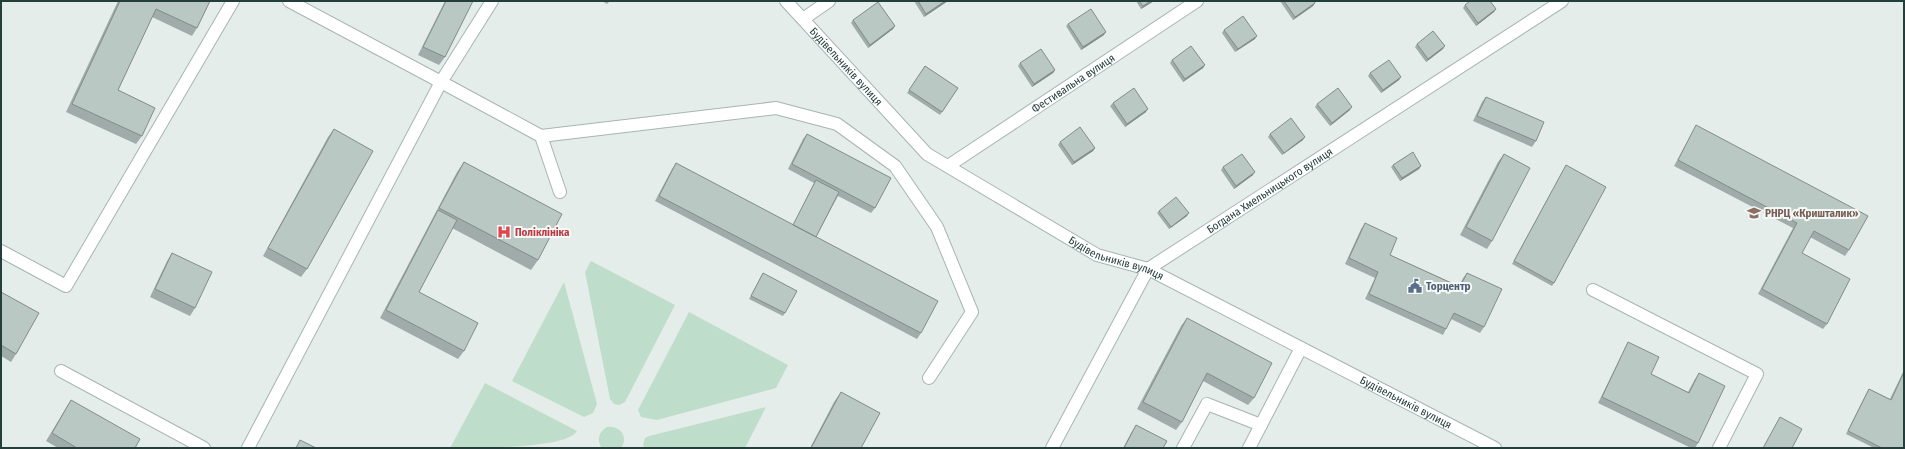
<svg xmlns="http://www.w3.org/2000/svg" width="1905" height="449" viewBox="0 0 1905 449" font-family="'Fira Sans Condensed',sans-serif">
<style>
.green{fill:#bfddcb}
.lines{fill:none;stroke-linecap:round;stroke-linejoin:round}
.minor-casing{stroke:#a7b5b3;stroke-width:14}
.minor{stroke:#fff;stroke-width:12}
.wall{fill:#a0aca9}
.shaded-wall{fill:#828c89}
.building{fill:#bac8c4;stroke:#828c89}
.labels{text-anchor:middle;stroke-width:4;stroke-linejoin:round;paint-order:stroke}
.street-label{font-size:11px;fill:#243f3b;stroke:#f5faf8}
.education-label{font-size:11px;font-weight:bold;fill:#785e54;stroke:#f5faf8;text-anchor:start}
.health-label{font-size:11px;font-weight:bold;fill:#be3a42;stroke:#f5faf8;text-anchor:start}
.service-label{font-size:11px;font-weight:bold;fill:#4e5e75;stroke:#f5faf8;text-anchor:start}
</style>
<rect width="100%" height="100%" fill="#e5edeb"/>
<path class="green" d="M591,261L675,305L625,402L619,405L614,404L610,399L585,272Z
M564,282L597,404L593,413L584,417L512,381Z
M689,312L788,365L776,388L657,420L641,417L638,410Z
M485,383L577,431C568,449 474,448 450,448Z
M766,407L745,448H645L643,445L645,438L649,436Z
M607,427C620,425 629,437 621,448H602C596,440 599,432 607,427Z"/>
<g class="lines">
<defs>
<g id="minor">
<path d="M492,1L441,82L541,136L560,192"/>
<path id="s1" d="M786,1L927,154L1097,255L1148,269L1495,448"/>
<path d="M803,19L829,1"/>
<path d="M541,136L776,108L837,124L895,166L937,227L972,312L929,378"/>
<path id="s2" d="M948,166L1197,1"/>
<path d="M1,251L66,286L233,1"/>
<path d="M1593,290L1757,374L1719,448"/>
<path d="M61,371L204,448"/>
<path d="M248,448L441,82L289,1"/>
<path id="s3" d="M1052,448L1148,269L1562,1"/>
<path d="M1183,448L1207,404L1261,425"/>
<path d="M1249,448L1301,348"/>
</g>
</defs>
<use href="#minor" class="minor-casing"/>
<use href="#minor" class="minor"/>
</g>
<path class="wall" d="M118,1H210L197,28L192,36L152,17L118,90L142,136L136,144L66,112Z
M445,1H473L445,57L439,65L418,55Z
M602,1H610L607,4Z
M914,1H948L924,17Z
M1136,1H1154L1141,9Z
M1280,1H1314L1315,3L1313,6L1293,20Z
M1465,5L1496,9L1494,12L1476,26L1463,8Z
M853,20L895,26L893,29L868,48L851,23Z
M1068,24L1104,35L1081,50L1066,26Z
M1224,30L1255,39L1235,52L1222,33Z
M1417,44L1443,49L1426,62L1415,47Z
M1172,60L1205,65L1203,68L1183,82L1170,63Z
M1020,63L1055,70L1053,73L1032,87L1018,66Z
M925,66L958,88L940,115L907,93Z
M1370,73L1401,77L1399,80L1381,93L1368,76Z
M1486,97L1536,141L1532,147L1473,121L1482,102Z
M1113,103L1146,112L1125,127L1110,106Z
M1317,104L1350,110L1330,126L1315,107Z
M1696,125L1849,250L1845,256L1810,237L1802,253L1827,324L1823,329L1758,294L1793,228L1674,166L1693,131Z
M334,129L307,269L301,277L263,256L328,137Z
M807,134L875,208L871,213L838,196L816,237L921,333L917,339L655,201L672,169L676,163L793,225L814,183L788,169L803,139Z
M1270,134L1303,140L1282,155L1268,137Z
M1060,142L1095,148L1093,151L1072,165L1058,145Z
M1504,154L1492,241L1487,249L1460,235L1498,162Z
M464,162L538,260L531,270L452,228L419,292L464,351L458,359L380,318L457,172Z
M1393,165L1421,166L1419,169L1400,181L1391,167Z
M1566,165L1554,283L1552,286L1512,264Z
M1223,167L1253,175L1234,189L1221,170Z
M1159,211L1187,216L1169,229L1157,213Z
M1365,223L1390,255L1459,286L1463,278L1467,273L1484,327L1480,333L1451,319L1443,335L1365,299L1375,278L1345,264L1361,229Z
M172,253L195,308L190,316L150,297L167,261Z
M763,273L785,313L783,316L749,299Z
M1,292L16,354L11,362L1,356Z
M1187,318L1254,398L1248,405L1203,381L1182,422L1176,430L1137,409L1181,326Z
M1628,342L1651,374L1688,392L1695,379L1699,373L1698,443L1695,448H1691L1598,403L1625,348Z
M1904,370V448H1874L1846,434L1867,392L1869,389L1890,399Z
M841,392L861,448H810L834,402Z
M71,400L135,448H58L46,441L66,408Z
M1136,425L1163,448H1123L1131,433Z"/>
<path class="shaded-wall" d="M945,1H948L924,17L926,14Z
M1151,1H1154L1141,9L1143,6Z
M1315,3L1313,6L1293,20L1295,17Z
M1496,9L1494,12L1476,26L1478,23Z
M895,26L893,29L868,48L870,45Z
M1106,32L1104,35L1081,50L1083,47Z
M1257,36L1255,39L1235,52L1238,49Z
M1445,46L1443,49L1426,62L1428,59Z
M1205,65L1203,68L1183,82L1185,79Z
M1055,70L1053,73L1032,87L1034,84Z
M1401,77L1399,80L1381,93L1383,90Z
M1352,107L1350,110L1330,126L1332,123Z
M1148,109L1146,112L1125,127L1127,124Z
M1305,137L1303,140L1282,155L1284,153Z
M1095,148L1093,151L1072,165L1074,162Z
M1421,166L1419,169L1400,181L1402,178Z
M1255,172L1253,175L1234,189L1236,186Z
M1189,213L1187,216L1169,229L1171,227Z"/>
<path class="building" d="M120,1H210L197,28L156,9L118,90L155,108L142,136L72,104Z
M446,1H473L445,57L423,47Z
M918,1H945L926,14Z
M1139,1H1151L1143,6Z
M1284,1H1314L1315,3L1295,17Z
M1470,1H1490L1496,9L1478,23L1465,5Z
M878,2L895,26L870,45L853,20Z
M1091,9L1106,32L1083,47L1068,24Z
M1243,16L1257,36L1238,49L1224,30Z
M1433,31L1445,46L1428,59L1417,44Z
M1191,46L1205,65L1185,79L1172,60Z
M1041,49L1055,70L1034,84L1020,63Z
M1389,60L1401,77L1383,90L1370,73Z
M925,66L958,88L942,112L909,90Z
M1134,88L1148,109L1127,124L1113,103Z
M1338,88L1352,107L1332,123L1317,104Z
M1486,97L1544,122L1536,141L1477,116Z
M1291,118L1305,137L1284,153L1270,134Z
M1696,125L1868,216L1849,250L1814,231L1802,253L1850,279L1827,324L1762,289L1797,223L1678,160Z
M1080,127L1095,148L1074,162L1060,142Z
M334,129L373,151L307,269L268,248Z
M807,134L891,178L875,208L792,164Z
M1413,152L1421,166L1402,178L1393,165Z
M1242,154L1255,172L1236,186L1223,167Z
M1504,154L1530,168L1492,241L1466,227Z
M464,162L562,214L538,260L439,208Z
M676,163L938,301L921,333L659,196Z
M1566,165L1606,187L1554,283L1514,261Z
M816,180L839,192L816,237L793,225Z
M1176,197L1189,213L1171,227L1159,211Z
M438,210L457,220L419,292L478,323L464,351L386,310Z
M1365,223L1397,238L1390,255L1460,287L1467,273L1502,289L1484,327L1454,313L1446,329L1369,294L1378,272L1349,258Z
M172,253L212,272L195,308L155,289Z
M763,273L797,291L785,313L751,296Z
M1,292L39,313L16,354L1,345Z
M1187,318L1272,363L1254,398L1207,373L1182,422L1143,402Z
M1628,342L1659,357L1651,374L1689,393L1699,373L1725,386L1698,443L1602,397Z
M1904,372V448H1882L1848,431L1869,389L1891,400Z
M841,392L880,413L861,448H811Z
M71,400L140,439L135,448H77L52,433Z
M1780,417L1802,429L1792,448H1763Z
M1136,425L1167,441L1163,448H1124Z
M300,440L316,448H296Z"/>
<defs>
<symbol id="school-bare" viewBox="-9 -9 18 18"><path d="M0-5L7-2L0 1L-7-2ZM-4 1L0 2.5L4 1V4Q0 6-4 4Z" fill="#8d6e63" stroke="#f5faf8" stroke-width="2.5" paint-order="stroke"/></symbol>
<symbol id="hospital-bare" viewBox="-9 -9 18 18"><path d="M-5-5h3v3.5h4V-5h3V5h-3V1.5h-4V5h-3Z" fill="#e0444e" stroke="#f5faf8" stroke-width="2.5" paint-order="stroke"/></symbol>
<symbol id="civic-bare" viewBox="-9 -9 18 18"><path d="M-.6-6.5H3V-4.5H.6V-3L4-1V1h2V6H-6V1h2V-1L-.6-3ZM-1.2 2.5V6h2.4V2.5Z" fill="#5c6f8a" stroke="#f5faf8" stroke-width="2.5" paint-order="stroke"/></symbol>
</defs>
<g fill-rule="evenodd">
<use href="#school-bare" x="1744" y="203" width="20" height="20"/>
<use href="#hospital-bare" x="494" y="222" width="20" height="20"/>
<use href="#civic-bare" x="1405" y="276" width="20" height="20"/>
</g>
<g class="labels">
<g class="street-label">
<text dy="4" stroke="none"><textPath href="#s1" startOffset="89">Будівельників вулиця</textPath></text>
<text dy="4" stroke="none"><textPath href="#s2" startOffset="150">Фестивальна вулиця</textPath></text>
<text dy="4" stroke="none"><textPath href="#s3" startOffset="348">Богдана Хмельницького вулиця</textPath></text>
<text dy="4" stroke="none"><textPath href="#s1" startOffset="425">Будівельників вулиця</textPath></text>
<text dy="4" stroke="none"><textPath href="#s1" startOffset="749">Будівельників вулиця</textPath></text>
</g>
<g class="education-label">
<text x="1765" y="217">РНРЦ «Кришталик»</text>
</g>
<g class="health-label">
<text x="515" y="236">Поліклініка</text>
</g>
<g class="service-label">
<text x="1426" y="290">Торцентр</text>
</g>
</g>
<rect width="1905" height="449" fill="none" stroke="#243f3b" stroke-width="4"/>
</svg>
